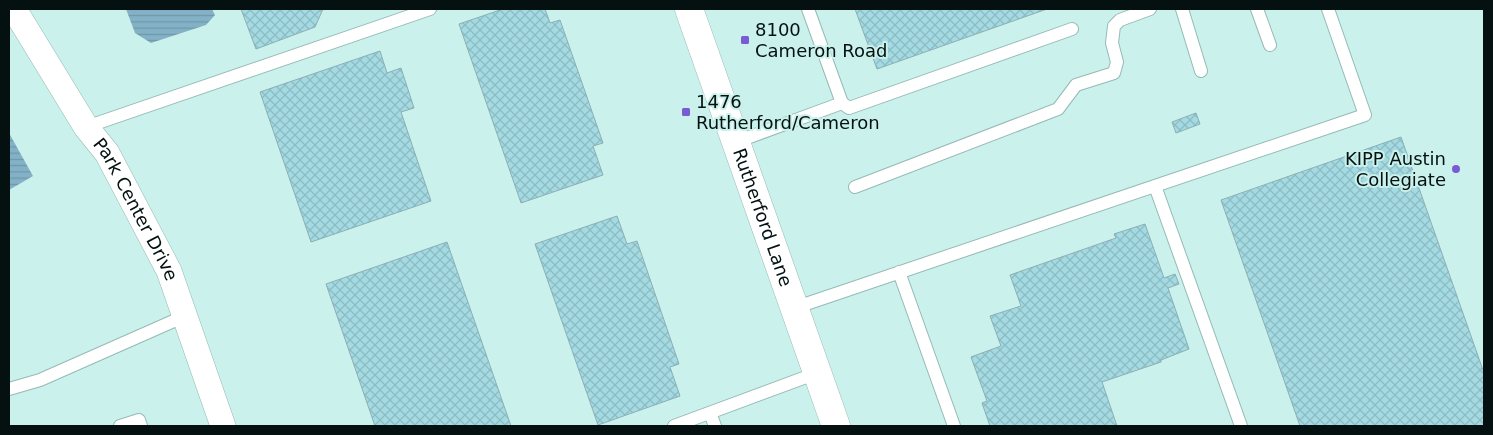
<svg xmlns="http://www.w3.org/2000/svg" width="1493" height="435" viewBox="0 0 1493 435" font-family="'DejaVu Sans',sans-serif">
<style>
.water{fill:url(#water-rules)}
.building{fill:url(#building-cross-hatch);stroke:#8bafb4}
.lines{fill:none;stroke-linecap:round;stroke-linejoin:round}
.service-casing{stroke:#95bab5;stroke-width:14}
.minor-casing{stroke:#95bab5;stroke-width:26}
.tertiary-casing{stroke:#95bab5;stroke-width:29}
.service{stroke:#fff;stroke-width:12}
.minor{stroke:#fff;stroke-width:25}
.tertiary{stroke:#fff;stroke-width:28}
.poi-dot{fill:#795bd5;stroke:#cbf1ec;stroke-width:2}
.labels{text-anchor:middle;stroke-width:4;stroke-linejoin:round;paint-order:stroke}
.poi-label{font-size:18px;fill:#041110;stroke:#cbf1ec;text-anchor:start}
.street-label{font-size:18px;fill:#041110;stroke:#cbf1ec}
</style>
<defs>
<pattern id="water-rules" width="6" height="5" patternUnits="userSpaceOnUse" patternTransform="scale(1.25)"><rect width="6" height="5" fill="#83b1c6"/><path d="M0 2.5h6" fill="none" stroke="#7097a9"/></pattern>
<pattern id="building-cross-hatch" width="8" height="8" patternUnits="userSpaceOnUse" patternTransform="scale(1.25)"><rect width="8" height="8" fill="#a4dbe3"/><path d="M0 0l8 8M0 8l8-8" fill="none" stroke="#8cbbc2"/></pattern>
</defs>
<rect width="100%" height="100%" fill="#cbf1ec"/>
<path class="water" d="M126,9H212L215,15L206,25L151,43L135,33Z
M9,133L33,176L9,190Z"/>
<path class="building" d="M241,9H323L315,27L256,49Z
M503,9H545L550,23L560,20L603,143L593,146L603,175L521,203L459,24Z
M855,9H1047L877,69Z
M380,51L387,73L401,68L414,108L401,112L431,201L311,242L260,92Z
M1196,113L1200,124L1176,133L1172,122Z
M1401,137L1484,373V426H1300L1221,200Z
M617,216L627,244L637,241L679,364L670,367L680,396L598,425L535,244Z
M1145,224L1164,278L1175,274L1179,284L1168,288L1189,349L1161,360V362L1102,382L1117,426H990L982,403L987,401L971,357L1001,346L990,316L1021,306L1010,275L1116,238L1114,234Z
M447,242L511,426H375L326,284Z"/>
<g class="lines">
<defs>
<path id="service" d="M1182,9L1201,71
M1257,9L1270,45
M842,103L849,108L1072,29
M86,127L430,9
M736,142L842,103L808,9
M1155,186L1241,426
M855,187L1058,109L1076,85L1114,73L1117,62L1112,43L1114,26L1120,20L1150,9
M899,272L954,426
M794,308L1365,115L1328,9
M9,389L40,380L185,316
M710,413L715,426
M120,426L139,420L141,426
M674,426L817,373"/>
<g id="minor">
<path id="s1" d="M14,9L86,127L107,153L169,271L223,426"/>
</g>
<g id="tertiary">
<path id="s2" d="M689,9L836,426"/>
</g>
</defs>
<use href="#service" class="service-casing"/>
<use href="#minor" class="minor-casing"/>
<use href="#tertiary" class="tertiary-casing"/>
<use href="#service" class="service"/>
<use href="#minor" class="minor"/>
<use href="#tertiary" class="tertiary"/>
</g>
<g class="poi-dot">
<rect x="740" y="35" width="10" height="10" rx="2.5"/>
<rect x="681" y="107" width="10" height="10" rx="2.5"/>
<circle cx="1456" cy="169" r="5"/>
</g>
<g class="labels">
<g class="poi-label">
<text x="755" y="36">8100<tspan x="755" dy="21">Cameron Road</tspan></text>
<text x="696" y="108">1476<tspan x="696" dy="21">Rutherford/Cameron</tspan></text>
<text x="1446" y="165" text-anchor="end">KIPP Austin<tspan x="1446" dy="21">Collegiate</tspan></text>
</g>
<g class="street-label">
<text dy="6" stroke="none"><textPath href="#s1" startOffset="235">Park Center Drive</textPath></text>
<text dy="6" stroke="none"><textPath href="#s2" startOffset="221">Rutherford Lane</textPath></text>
</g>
</g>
<rect width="1493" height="435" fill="none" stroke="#041110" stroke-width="20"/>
</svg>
